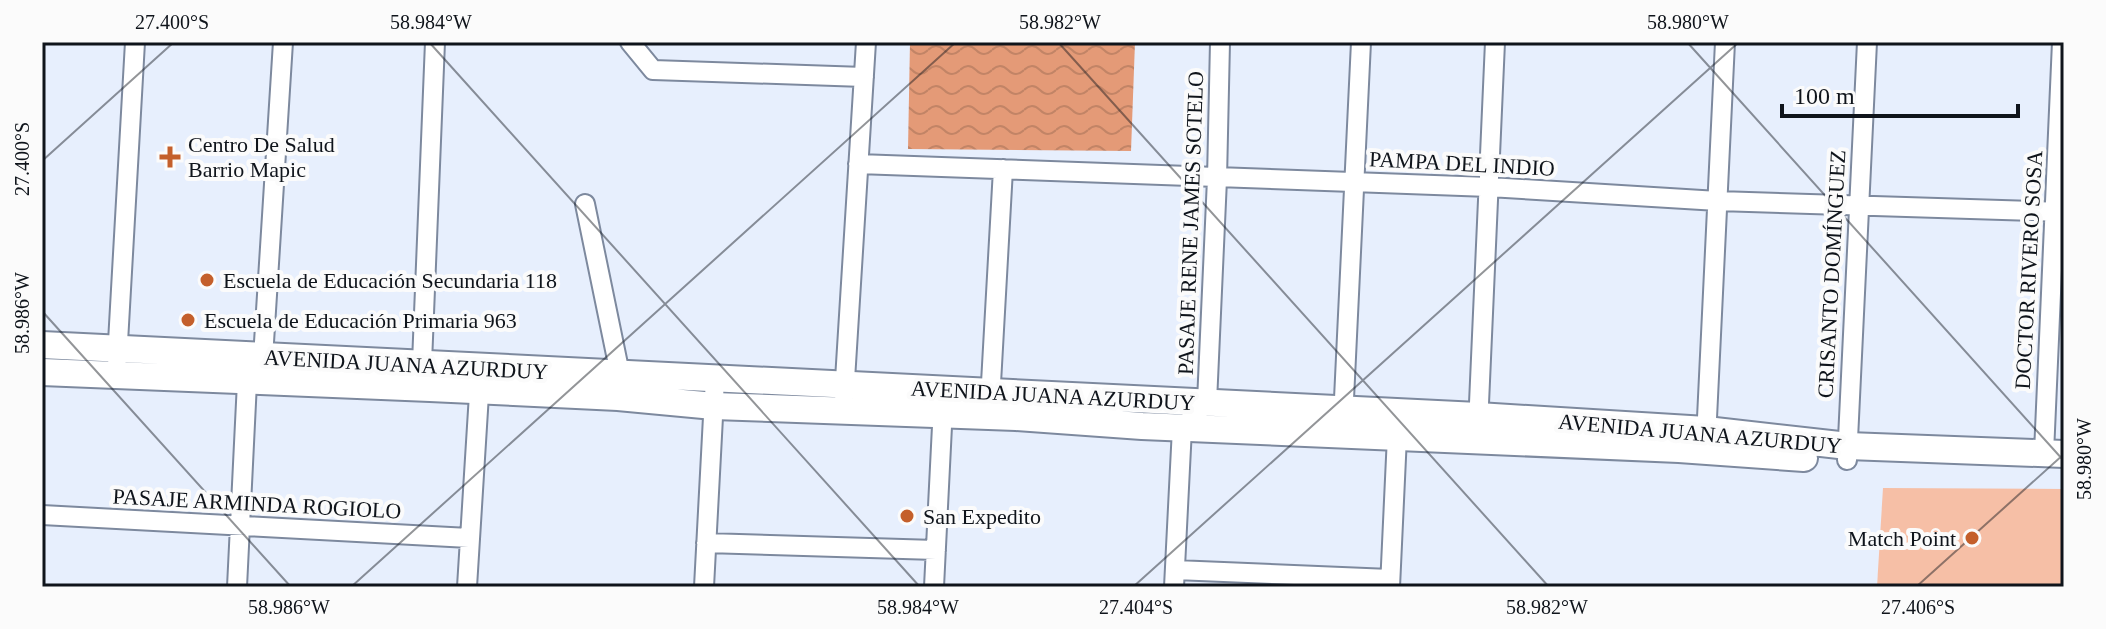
<svg xmlns="http://www.w3.org/2000/svg" width="2106" height="629" viewBox="0 0 2106 629" font-family="Georgia,serif">
<style>
.garden{fill:#f6bfa6}
.water{fill:url(#water-waves)}
.lines{fill:none;stroke-linecap:round;stroke-linejoin:round}
.street-casing{stroke:#7d899e;stroke-width:22}
.secondary-casing{stroke:#7d899e;stroke-width:30}
.street{stroke:#fff;stroke-width:18}
.secondary{stroke:#fff;stroke-width:26}
.ticks{fill:none;stroke:#0f141b;stroke-width:2;stroke-opacity:0.45}
.poi-dot{fill:#c45f2b;stroke:#fbfbfb;stroke-width:3}
.labels{text-anchor:middle;stroke-width:8;stroke-linejoin:round;paint-order:stroke}
.poi-label{font-size:22px;fill:#0f141b;stroke:#fbfbfb;text-anchor:start}
.street-label{font-size:22px;fill:#0f141b;stroke:#fbfbfb}
.neatline{fill:none;stroke:#0f141b;stroke-width:3}
.ticks-label{font-size:20px;text-anchor:middle;fill:#0f141b}
</style>
<defs>
<pattern id="water-waves" width="16" height="10" patternUnits="userSpaceOnUse" patternTransform="scale(2)"><rect width="16" height="10" fill="#e49a77"/><path d="M0 5q4-4 8 0t8 0" fill="none" stroke="#c28466"/></pattern>
</defs>
<rect width="100%" height="100%" fill="#e7effd"/>
<path class="garden" d="M1883,488L2064,489V587H1877Z"/>
<path class="water" d="M910,42H1135L1131,151L908,149Z"/>
<g class="lines">
<defs>
<path id="street" d="M630,42L653,70L864,77
M858,164L1489,187L1718,201L2064,212
M585,204L620,374L619,383
M117,360L135,42
M426,374L422,363L435,42
M844,396L866,42
M990,401L1003,169
M1343,420L1361,42
M1478,426L1495,42
M1706,439L1725,42
M2044,453L2062,42
M1847,460L1867,42
M42,515L469,538
M706,543L936,550
M1175,570L1390,579
M237,587L247,382L263,358L283,42
M467,587L480,378
M704,587L715,379
M934,587L943,406
M1174,587L1182,428L1207,402L1217,179L1220,42
M1390,587L1397,436"/>
<path id="secondary" d="M42,345L1478,416L1706,430L1848,446L2064,454
M42,372L430,388L618,397L714,406L1016,417L1142,426L1679,449L1804,458"/>
</defs>
<use href="#street" class="street-casing"/>
<use href="#secondary" class="secondary-casing"/>
<use href="#street" class="street"/>
<use href="#secondary" class="secondary"/>
</g>
<path class="ticks" d="M429,42L920,587M1058,42L1549,587M1687,42L2064,461M42,161L174,42M42,311L291,587M351,587L956,42M1133,587L1739,42M1916,587L2064,454"/>
<g class="poi-dot">
<path d="M166 145h8v8h8v8h-8v8h-8v-8h-8v-8h8z"/>
<circle cx="207" cy="280" r="8"/>
<circle cx="188" cy="320" r="8"/>
<circle cx="907" cy="516" r="8"/>
<circle cx="1972" cy="538" r="8"/>
</g>
<g class="labels">
<g class="poi-label">
<text x="188" y="152">Centro De Salud<tspan x="188" dy="25">Barrio Mapic</tspan></text>
<text x="223" y="288">Escuela de Educación Secundaria 118</text>
<text x="204" y="328">Escuela de Educación Primaria 963</text>
<text x="923" y="524">San Expedito</text>
<text x="1956" y="546" text-anchor="end">Match Point</text>
</g>
<g class="street-label">
<text transform="translate(1462 163) rotate(3)" y="8">PAMPA DEL INDIO</text>
<text transform="translate(1190 223) rotate(-88)" y="8">PASAJE RENE JAMES SOTELO</text>
<text transform="translate(2028 270) rotate(-87)" y="8">DOCTOR RIVERO SOSA</text>
<text transform="translate(1831 274) rotate(-87)" y="8">CRISANTO DOMÍNGUEZ</text>
<text transform="translate(406 364) rotate(3)" y="8">AVENIDA JUANA AZURDUY</text>
<text transform="translate(1053 395) rotate(3)" y="8">AVENIDA JUANA AZURDUY</text>
<text transform="translate(1700 433) rotate(5)" y="8">AVENIDA JUANA AZURDUY</text>
<text transform="translate(257 503) rotate(3)" y="8">PASAJE ARMINDA ROGIOLO</text>
</g>
</g>
<rect width="2106" height="629" fill="none" stroke="#fbfbfb" stroke-width="88"/>
<path d="M1782 104v12h236v-12" fill="none" stroke="#0f141b" stroke-width="4"/>
<text x="1794" y="104" font-size="24" fill="#0f141b" stroke="#fbfbfb" stroke-width="6" paint-order="stroke">100 m</text>
<rect x="44" y="44" width="2018" height="541" class="neatline"/>
<g class="ticks-label">
<text x="172" y="29">27.400°S</text>
<text x="431" y="29">58.984°W</text>
<text x="1060" y="29">58.982°W</text>
<text x="1688" y="29">58.980°W</text>
<text transform="translate(22 159) rotate(-90)" y="7">27.400°S</text>
<text transform="translate(22 313) rotate(-90)" y="7">58.986°W</text>
<text transform="translate(2084 459) rotate(-90)" y="7">58.980°W</text>
<text x="289" y="614">58.986°W</text>
<text x="918" y="614">58.984°W</text>
<text x="1136" y="614">27.404°S</text>
<text x="1547" y="614">58.982°W</text>
<text x="1918" y="614">27.406°S</text>
</g>
</svg>
